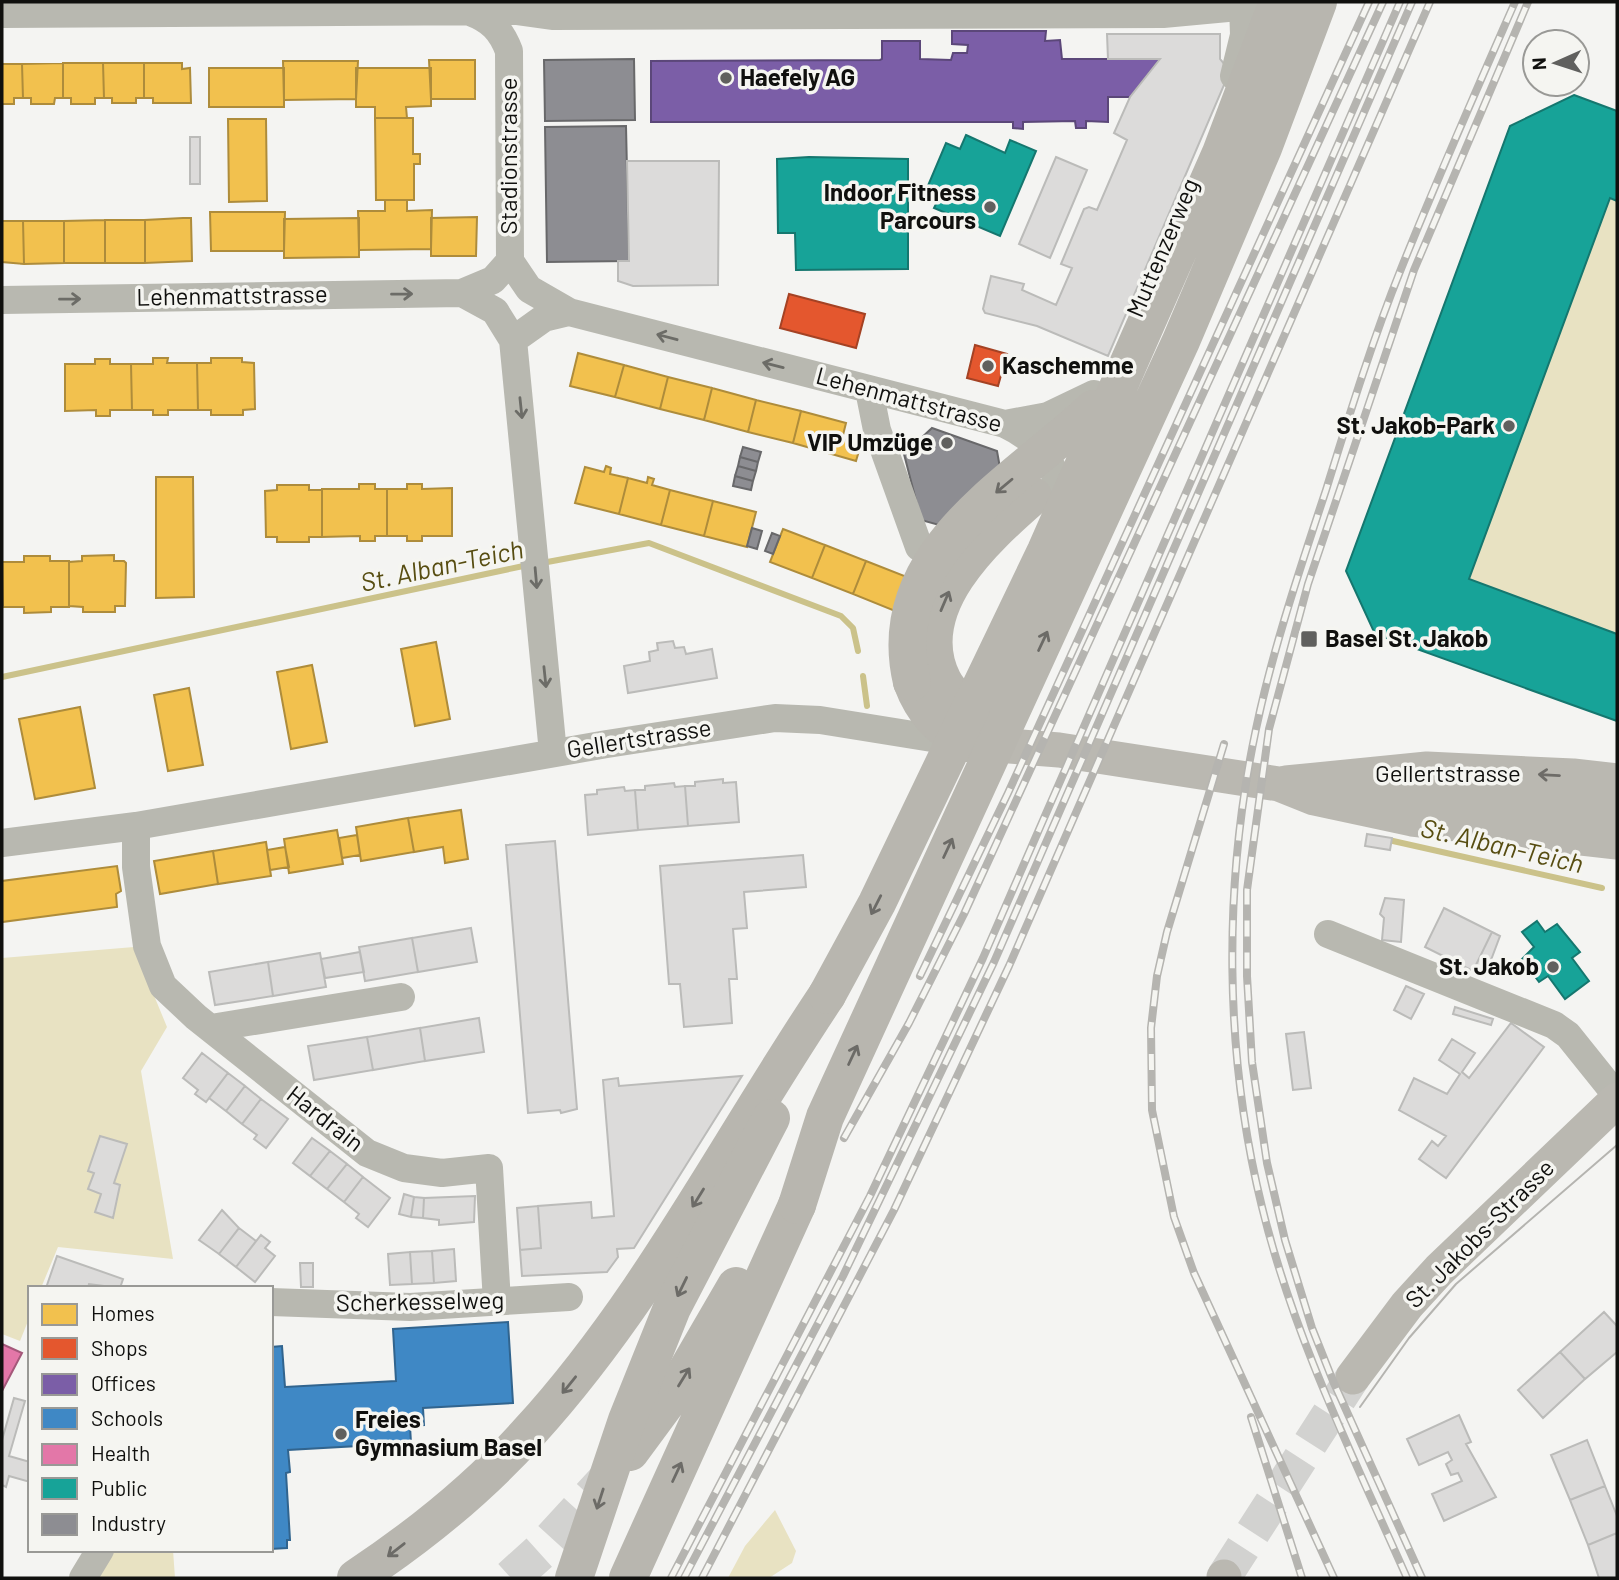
<svg xmlns="http://www.w3.org/2000/svg" width="1619" height="1580" viewBox="0 0 1619 1580" font-family="Barlow,sans-serif">
<style>
.green{fill:#e8e2c2}
.homes{fill:#f2c14e;stroke:#ae8c3b;stroke-width:2}
.shops{fill:#e4572e;stroke:#a44224;stroke-width:2}
.offices{fill:#7b5ea7;stroke:#5b4779;stroke-width:2}
.schools{fill:#3f88c5;stroke:#31648e;stroke-width:2}
.health{fill:#e377a8;stroke:#a4587a;stroke-width:2}
.public{fill:#17a398;stroke:#15776f;stroke-width:2}
.industry{fill:#8d8d92;stroke:#68686a;stroke-width:2}
.lines{fill:none;stroke-linecap:round;stroke-linejoin:round}
.stream{stroke:#cbc28a;stroke-width:6}
.building{fill:#dcdbda;stroke:#bbbbb9;stroke-width:2}
.major-tunnel{stroke:#d2d2d0;stroke-width:35;stroke-dasharray:35 18;stroke-linecap:butt}
.highway-tunnel{stroke:#d2d2d0;stroke-width:38;stroke-dasharray:38 19;stroke-linecap:butt}
.minor{stroke:#b8b8b0;stroke-width:28}
.major{stroke:#bab8b1;stroke-width:35}
.highway{stroke:#b8b6af;stroke-width:38}
.tram{stroke:#b5b4b0;stroke-width:2}
.rail-casing{stroke:#b5b4b0;stroke-width:8}
.rail{stroke:#f5f5f1;stroke-width:5;stroke-dasharray:16;stroke-linecap:butt}
.highway-bridge{stroke:#b8b6af;stroke-width:38}
.oneway{stroke:#6c6c67}
.oneway2{stroke:#6c6b67}
.oneway3{stroke:#6e6c68}
.poi-dot{fill:#60605e;stroke:#f5f5f1;stroke-width:2.5}
.labels{text-anchor:middle;stroke-width:7;stroke-linejoin:round;paint-order:stroke}
.poi-label{font-size:24px;font-weight:bold;fill:#10100e;stroke:#f5f5f1;text-anchor:start}
.street-label{font-size:24px;fill:#10100e;stroke:#f5f5f1}
.water-label{font-size:26px;font-style:italic;fill:#574d11;stroke:#f5f5f1}
</style>
<rect width="100%" height="100%" fill="#f4f4f2"/>
<path class="green" d="M1574,95L1617,111V721L1375,634L1346,571L1510,126Z
M134,947L167,1027L141,1071L173,1259L58,1247L41,1288H30V1316L20,1341L2,1334V958Z
M775,1510L796,1551L792,1563L769,1578H728L745,1546Z
M114,1550H173L175,1578H97Z"/>
<path class="homes" d="M429,60H475V99H431Z
M283,61H358L356,99L284,100Z
M63,63V98H55L54,104H31V98H23L22,64Z
M63,63H103L104,98H95V104H71V98H63Z
M103,63H144V98H136V103H112V98H104Z
M144,63H182V69L190,68L191,103H153V98H144Z
M2,64H22L23,98H14V104H2Z
M209,68H284V107H209Z
M356,68H431V106L406,107L407,118H375V107H356Z
M375,118H413V154H420V164H414V200H376Z
M228,119H266L267,201L229,202Z
M385,200H407V211L432,210L431,249L359,250L358,211H385Z
M210,212H285L284,251H211Z
M477,217L476,256H431V218Z
M183,218H191L192,261L145,263V220Z
M359,218V257L284,258V219Z
M105,220H145V263H105Z
M105,220V263H64V221Z
M2,221H23L24,264L2,262Z
M23,221H64V263L24,264Z
M578,353L624,365L615,397L570,386Z
M153,358H168L167,363H197L198,410H168V415H153V410H132L131,364H153Z
M211,358H242V362L254,363L255,409L243,410V415H211V410H198L197,363H211Z
M95,359H110V364H131L132,410H110V416H96V410L65,411V364H95Z
M624,365L668,377L660,409L615,397Z
M668,377L712,388L704,420L660,409Z
M712,388L756,400L748,432L704,420Z
M756,400L801,411L793,443L748,432Z
M801,411L846,423L842,439L861,444L856,461L793,443Z
M606,466L611,468L610,474L628,478L619,514L575,503L585,467L604,472Z
M156,477H193L194,597L156,598Z
M648,477L654,479L652,485L670,490L661,525L619,514L628,478L647,483Z
M359,484H375V489H387V536H375V541H360V536L322,537V489H359Z
M407,484H422V489L452,488V536H422V541H407V536H387V489H407Z
M277,485H309V490H322V537H309V542H277V537H266L265,491L277,490Z
M670,490L713,501L704,536L661,525Z
M713,501L756,512L747,547L704,536Z
M783,529L825,545L812,578L770,562Z
M825,545L866,561L853,594L812,578Z
M114,555V561H124L126,563L125,606H115V612H83V607L69,606V562L82,561V556Z
M24,556H50V561H69V607H51V612L24,613V607H3L2,562H24Z
M866,561L907,577L895,611L853,594Z
M436,642L450,719L415,726L401,649Z
M312,665L327,742L291,749L277,672Z
M189,688L203,765L168,771L154,695Z
M80,707L95,788L35,799L19,719Z
M461,810L468,859L445,863L443,847L414,852L408,818Z
M408,818L414,852L361,861L356,827Z
M337,830L343,864L289,873L284,839Z
M357,835L360,855L342,858L339,838Z
M266,842L271,876L218,884L213,851Z
M285,847L289,867L270,870L267,850Z
M213,851L218,884L160,894L154,861Z
M117,866L121,891L116,894L117,907L2,922V881Z"/>
<path class="shops" d="M789,294L865,314L856,348L780,328Z
M975,345L1007,354L998,386L967,378Z"/>
<path class="offices" d="M952,31H1046L1045,41L1060,40L1062,59H1160L1130,97H1108V122L1086,121V128H1076L1075,121L1023,122V129L1013,128V122H651V61L880,60L882,59V41H920V59L951,60L953,53H967L968,45L952,44Z"/>
<path class="schools" d="M508,1322L513,1403L423,1408L424,1425L410,1426L411,1443L288,1450L290,1472L286,1473L290,1540H287V1548L271,1549V1347L282,1346L285,1387L396,1381L393,1329Z"/>
<path class="health" d="M2,1344L22,1353L2,1391Z"/>
<path class="public" d="M1574,95L1617,111V201L1610,198L1469,579L1617,634V721L1375,634L1346,571L1510,126Z
M966,135L1005,153L1010,140L1036,151L1000,236L934,208L941,194L927,188L946,143L960,149Z
M809,157L908,159V269L796,270L795,233H778L777,159Z
M1537,921L1545,932L1557,924L1580,952L1572,958L1589,981L1565,999L1548,976L1539,982L1522,959L1534,947L1522,932Z"/>
<path class="industry" d="M634,59L635,120L545,121L544,60Z
M626,126L629,261L547,262L545,127Z
M932,428L997,451L1000,468L939,525L921,520L904,454Z
M743,447L761,452L758,462L740,457Z
M740,457L758,462L756,471L738,466Z
M738,466L756,471L753,481L735,476Z
M735,476L753,481L751,490L733,486Z
M752,528L762,531L757,549L747,546Z
M772,533L780,536L773,554L765,551Z"/>
<g class="lines">
<path class="stream" d="M542,563L649,543L841,616L853,628L858,651
M863,676L867,706
M2,677L528,565
M1393,841L1602,888"/>
</g>
<path class="building" d="M1107,34H1220V59L1230,71L1108,356L1037,326L985,313L983,309L991,276L1024,284L1022,290L1056,305L1072,268L1061,264L1084,209L1089,207L1097,210L1127,140L1114,133L1130,97L1160,59H1108Z
M190,137H200V184H190Z
M1056,157L1087,170L1050,258L1019,244Z
M627,161H719L718,285L633,286L618,281V261H629Z
M673,641L675,648L684,647L686,654L712,649L717,678L628,693L624,666L650,661L649,652L658,650L657,643Z
M723,779V783L736,782L739,822L688,826L685,786H695V782Z
M674,783L675,787L685,786L688,826L638,830L635,790H645V786Z
M624,787L625,791L635,790L638,830L588,835L585,795L597,794V790Z
M1367,834L1392,838L1390,850L1365,846Z
M555,841L577,1109L561,1113L560,1110L528,1113L506,845Z
M803,855L806,887L744,892L747,928L733,929L737,979H729L732,1023L684,1027L680,984H669L660,866Z
M1385,898L1404,900L1401,942L1382,940L1384,918L1380,914Z
M1444,908L1492,932L1473,971L1425,947Z
M471,928L477,962L418,972L412,938Z
M1492,932L1500,936L1485,976L1473,971Z
M412,938L418,972L365,981L359,947Z
M360,952L364,972L325,978L321,959Z
M320,953L326,987L273,996L268,962Z
M268,962L273,996L215,1005L209,972Z
M1406,986L1424,994L1411,1019L1394,1010Z
M1455,1007L1493,1019L1491,1025L1453,1014Z
M479,1018L484,1052L425,1061L420,1028Z
M1511,1023L1544,1047L1446,1178L1419,1159L1432,1141L1438,1146L1446,1136L1399,1110L1414,1078L1447,1094L1460,1074L1439,1060L1452,1039L1475,1053L1462,1072L1469,1078Z
M420,1028L425,1061L373,1070L367,1037Z
M1304,1032L1311,1088L1293,1090L1286,1034Z
M367,1037L373,1070L314,1080L308,1046Z
M202,1053L228,1073L206,1102L195,1094L198,1090L183,1078Z
M228,1073L245,1086L226,1111L209,1098Z
M742,1076L634,1248L617,1249L618,1257L607,1272L522,1276L520,1250L541,1248L538,1206L591,1202L592,1218L614,1216L603,1080L618,1078L619,1086Z
M245,1086L261,1099L242,1124L226,1111Z
M261,1099L288,1119L266,1148L254,1139L257,1135L242,1124Z
M100,1136L127,1144L114,1183L120,1185L113,1218L95,1212L101,1194L88,1189L94,1173L88,1171Z
M312,1138L330,1151L310,1176L293,1163Z
M330,1151L347,1164L327,1189L310,1176Z
M347,1164L363,1177L344,1202L327,1189Z
M363,1177L390,1198L368,1227L356,1218L359,1214L344,1202Z
M404,1194L414,1197L411,1217L399,1214Z
M475,1196L474,1222L439,1225V1220L423,1218L424,1198Z
M414,1197L424,1198L423,1218L411,1217Z
M538,1206L541,1248L520,1250L517,1208Z
M222,1210L239,1228L219,1254L199,1240Z
M239,1228L256,1241L236,1267L219,1254Z
M261,1235L270,1242L265,1248L275,1256L255,1282L236,1267Z
M454,1249L456,1281L434,1283L432,1251Z
M432,1251L434,1283L412,1284L410,1252Z
M410,1252L412,1284L390,1285L388,1254Z
M57,1256L123,1279L120,1288L89,1284L88,1288H46Z
M300,1263H313V1287H301Z
M1604,1312L1617,1326V1352L1585,1379L1560,1352Z
M1560,1352L1585,1379L1543,1418L1518,1390Z
M14,1398L25,1401L9,1456L30,1462V1482L9,1476L6,1487L2,1485V1440Z
M1459,1415L1471,1442L1466,1444L1496,1497L1444,1521L1432,1494L1462,1481L1458,1473L1451,1475L1446,1464L1452,1460L1448,1452L1419,1465L1407,1439Z
M1587,1440L1605,1486L1570,1500L1551,1455Z
M1605,1486L1617,1516V1533L1588,1545L1570,1500Z
M1617,1533V1578H1599L1588,1545Z"/>
<g class="lines">
<path class="major-tunnel" d="M1224,1577L1353,1377"/>
<path class="highway-tunnel" d="M511,1578L541,1551L609,1477"/>
<path class="minor" d="M470,12C491,20 501,30 509,51L510,261L529,289L569,312L1005,424C1041,441 1068,475 1056,517
M2,14L516,11L552,16L1163,14L1293,2
M1234,76L1244,35L1243,5
M462,293L495,311L513,340L553,753
M2,300L462,293L493,280L510,261
M513,340L544,318L569,312
M869,390L877,430L919,547
M1005,424L1048,416L1094,394
M136,826V867L147,946L163,986L196,1017L367,1153L404,1168L442,1173L489,1168L497,1302
M2,843L136,826L607,744L775,718L820,720L963,743
M1328,934L1554,1025L1568,1035L1617,1096
M211,1028L401,997
M271,1302L410,1307L569,1297
M83,1578L100,1550"/>
<path class="major" d="M971,743L1059,750L1279,784L1314,798L1412,819L1617,842
M1286,783L1427,769L1573,776L1617,781
M1373,794L1525,799L1617,808
M1353,1377L1407,1305L1439,1270L1617,1100
M1224,1578V1577"/>
<path class="highway" d="M912,682C923,712 940,729 967,743
M979,721C966,709 951,696 943,681C906,608 985,538 1033,496
M630,1452L675,1391L736,1286
M356,1578C418,1537 479,1488 529,1432C648,1302 729,1141 827,995
M628,1578L797,1205"/>
<path class="tram" d="M1360,1407L1409,1338L1456,1284L1617,1145"/>
<defs>
<path id="rail" d="M1224,744L1167,932L1157,976L1151,1028L1152,1110L1174,1217L1194,1273L1334,1578
M920,976L1008,793L1369,2
M844,1138L909,1023L964,914L1383,2
M1251,1417L1302,1578
M671,1578L870,1196L983,958L1400,2
M684,1578L843,1276L994,962L1412,2
M702,1578L894,1210L1009,966L1430,2
M1407,1578C1353,1456 1294,1338 1262,1207C1224,1053 1223,885 1256,729C1273,648 1300,569 1326,490C1349,416 1372,341 1401,269C1437,179 1476,91 1515,2
M1422,1578L1333,1381L1312,1328L1285,1240L1267,1163L1252,1062L1247,976V890L1269,729L1308,584L1414,270L1528,2"/>
</defs>
<use href="#rail" class="rail-casing"/>
<use href="#rail" class="rail"/>
<path class="highway-bridge" d="M912,682C881,553 1014,484 1093,409
M827,995L877,903L1046,551L1221,153L1278,2
M797,1205L825,1117L1181,341L1263,148L1318,2
M574,1578L627,1420L672,1308L771,1118"/>
</g>
<defs><path id="oneway-shaft" d="M-6 0H5M1.5-3L5.5 0L1.5 3" fill="none" stroke-width="1.6" stroke-linecap="round" stroke-linejoin="round" transform="scale(1.75)"/></defs>
<g class="oneway">
<use href="#oneway-shaft" transform="translate(402 294) rotate(-1)"/>
<use href="#oneway-shaft" transform="translate(70 299) rotate(-1)"/>
<use href="#oneway-shaft" transform="translate(667 337) rotate(-165)"/>
<use href="#oneway-shaft" transform="translate(773 365) rotate(-166)"/>
<use href="#oneway-shaft" transform="translate(521 408) rotate(84)"/>
<use href="#oneway-shaft" transform="translate(536 578) rotate(85)"/>
<use href="#oneway-shaft" transform="translate(545 677) rotate(84)"/>
</g>
<g class="oneway2">
<use href="#oneway-shaft" transform="translate(1004 486) rotate(140)"/>
<use href="#oneway-shaft" transform="translate(945 601) rotate(-67)"/>
<use href="#oneway-shaft" transform="translate(1043 641) rotate(-65)"/>
<use href="#oneway-shaft" transform="translate(948 848) rotate(-65)"/>
<use href="#oneway-shaft" transform="translate(876 905) rotate(117)"/>
<use href="#oneway-shaft" transform="translate(853 1055) rotate(-65)"/>
<use href="#oneway-shaft" transform="translate(698 1198) rotate(122)"/>
<use href="#oneway-shaft" transform="translate(682 1287) rotate(116)"/>
<use href="#oneway-shaft" transform="translate(684 1377) rotate(-58)"/>
<use href="#oneway-shaft" transform="translate(569 1385) rotate(129)"/>
<use href="#oneway-shaft" transform="translate(677 1472) rotate(-65)"/>
<use href="#oneway-shaft" transform="translate(600 1499) rotate(108)"/>
<use href="#oneway-shaft" transform="translate(396 1550) rotate(142)"/>
</g>
<use class="oneway3" href="#oneway-shaft" transform="translate(1549 775) rotate(-177)"/>
<g class="poi-dot">
<circle cx="726" cy="78" r="7"/>
<circle cx="990" cy="207" r="7"/>
<circle cx="988" cy="366" r="7"/>
<circle cx="1509" cy="426" r="7"/>
<circle cx="947" cy="443" r="7"/>
<rect x="1300" y="630" width="18" height="18" rx="3.5"/>
<circle cx="1553" cy="967" r="7"/>
<circle cx="341" cy="1434" r="7"/>
</g>
<g class="labels">
<g class="poi-label">
<text x="740" y="86">Haefely AG</text>
<text x="976" y="201" text-anchor="end">Indoor Fitness<tspan x="976" dy="28">Parcours</tspan></text>
<text x="1002" y="374">Kaschemme</text>
<text x="1495" y="434" text-anchor="end">St. Jakob-Park</text>
<text x="933" y="451" text-anchor="end">VIP Umzüge</text>
<text x="1325" y="647">Basel St. Jakob</text>
<text x="1539" y="975" text-anchor="end">St. Jakob</text>
<text x="355" y="1428">Freies<tspan x="355" dy="28">Gymnasium Basel</tspan></text>
</g>
<g class="street-label">
<text transform="translate(509 156) rotate(-90)" y="8">Stadionstrasse</text>
<text transform="translate(1163 248) rotate(-67)" y="8">Muttenzerweg</text>
<text transform="translate(232 296) rotate(-1)" y="8">Lehenmattstrasse</text>
<text transform="translate(909 400) rotate(15)" y="8">Lehenmattstrasse</text>
<text transform="translate(639 739) rotate(-9)" y="8">Gellertstrasse</text>
<text x="1448" y="782">Gellertstrasse</text>
<text transform="translate(325 1119) rotate(38)" y="8">Hardrain</text>
<text transform="translate(1480 1234) rotate(-45)" y="8">St. Jakobs-Strasse</text>
<text transform="translate(420 1302) rotate(-1)" y="8">Scherkesselweg</text>
</g>
<g class="water-label">
<text transform="translate(442 566) rotate(-12)" y="9">St. Alban-Teich</text>
<text transform="translate(1502 846) rotate(13)" y="9">St. Alban-Teich</text>
</g>
</g>
<rect width="1619" height="1580" fill="none" stroke="#10100e" stroke-width="7"/>
<rect x="28" y="1286" width="245" height="266" fill="#f5f5f1" stroke="#999996" stroke-width="2"/>
<rect x="42" y="1304" width="35" height="21" fill="#f2c14e" stroke="#999996" stroke-width="2"/>
<text x="91" y="1321" font-size="21" fill="#10100e">Homes</text>
<rect x="42" y="1338" width="35" height="21" fill="#e4572e" stroke="#999996" stroke-width="2"/>
<text x="91" y="1356" font-size="21" fill="#10100e">Shops</text>
<rect x="42" y="1374" width="35" height="21" fill="#7b5ea7" stroke="#999996" stroke-width="2"/>
<text x="91" y="1391" font-size="21" fill="#10100e">Offices</text>
<rect x="42" y="1408" width="35" height="21" fill="#3f88c5" stroke="#999996" stroke-width="2"/>
<text x="91" y="1426" font-size="21" fill="#10100e">Schools</text>
<rect x="42" y="1444" width="35" height="21" fill="#e377a8" stroke="#999996" stroke-width="2"/>
<text x="91" y="1461" font-size="21" fill="#10100e">Health</text>
<rect x="42" y="1478" width="35" height="21" fill="#17a398" stroke="#999996" stroke-width="2"/>
<text x="91" y="1496" font-size="21" fill="#10100e">Public</text>
<rect x="42" y="1514" width="35" height="21" fill="#8d8d92" stroke="#999996" stroke-width="2"/>
<text x="91" y="1531" font-size="21" fill="#10100e">Industry</text>
<g transform="translate(1556 63) rotate(267)"><circle r="33" fill="#f5f5f1" stroke="#999996" stroke-width="2"/>
<path d="M0-5L12 26L0 18L-12 26Z" fill="#60605e"/>
<text y="-10" font-size="19" font-weight="bold" text-anchor="middle" fill="#10100e">N</text>
</g>
</svg>
